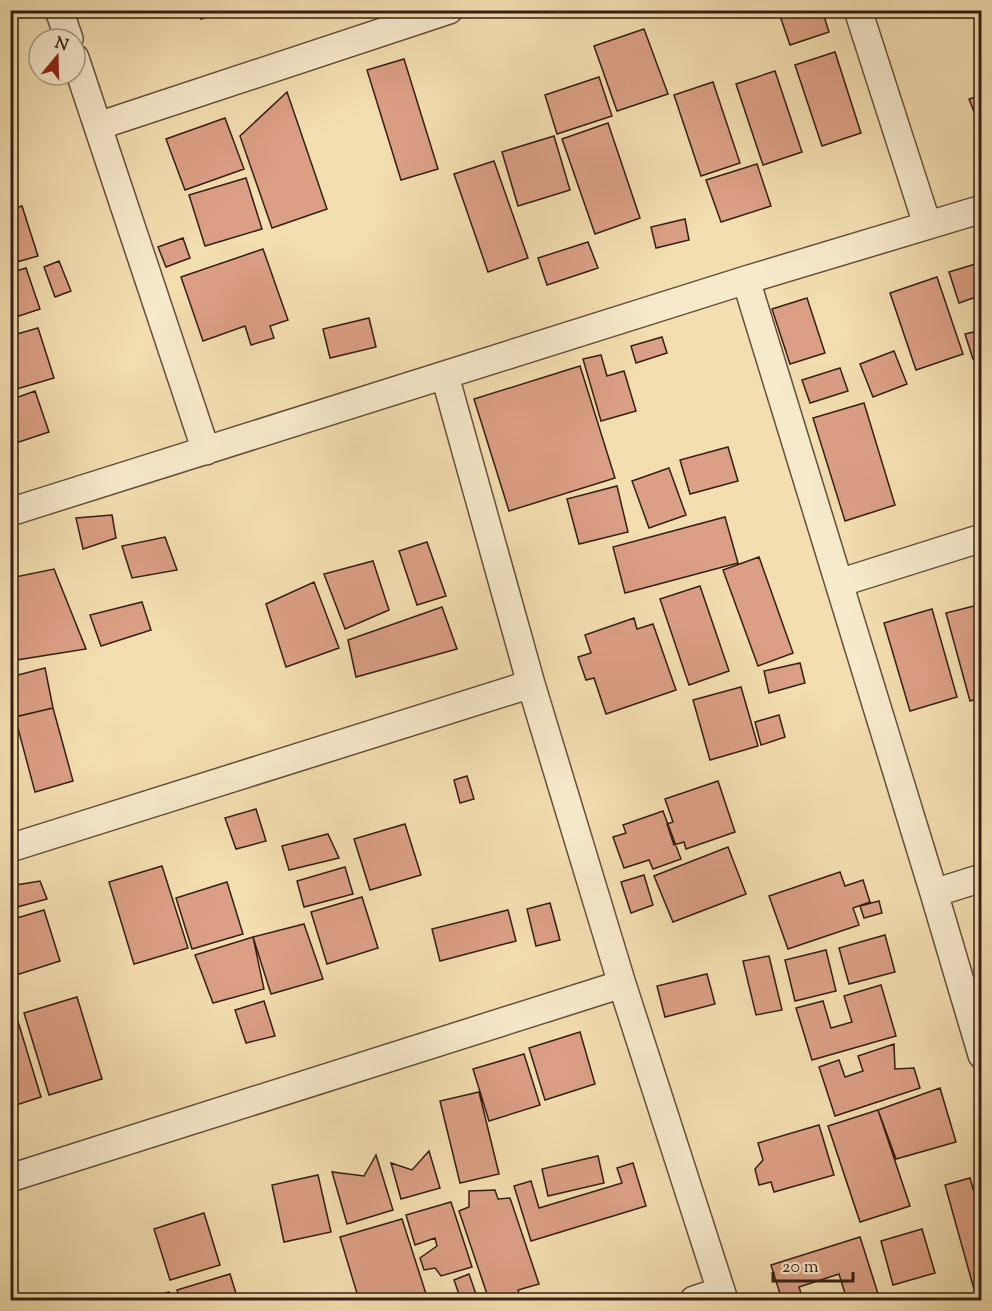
<svg xmlns="http://www.w3.org/2000/svg" width="992" height="1311" viewBox="0 0 992 1311" font-family="'Sorts Mill Goudy',serif">
<style>
.building{fill:#db9f85;stroke:#351f12;stroke-width:1.5}
.lines{fill:none;stroke-linecap:round;stroke-linejoin:round}
.minor-casing{stroke:#644f3a;stroke-width:30}
.minor{stroke:#f7eacc;stroke-width:27}
</style>
<rect width="100%" height="100%" fill="#f3deb0"/>
<filter id="stains"><feTurbulence type="fractalNoise" baseFrequency=".00333" numOctaves="4"/><feColorMatrix values="0 0 0 0 .2 0 0 0 0 .09 0 0 0 0 .02 0 0 0 .5 -.17"/></filter>
<radialGradient id="worn" r=".72"><stop offset=".6" stop-color="#630" stop-opacity="0"/><stop offset="1" stop-color="#630" stop-opacity=".3"/></radialGradient>
<path class="building" d="M198,10H228L201,19Z
M778,10H822L829,32L790,45Z
M644,29L668,94L617,111L594,46Z
M835,52L861,133L822,146L795,65Z
M404,59L438,169L401,180L367,70Z
M775,71L802,152L763,165L736,84Z
M599,77L612,116L557,134L545,95Z
M713,82L740,163L701,176L674,95Z
M287,92L327,209L272,228L240,136Z
M982,95V127H980L969,99Z
M225,118L244,169L185,190L166,139Z
M608,123L640,218L595,234L562,139Z
M554,136L570,190L518,206L502,152Z
M494,161L528,258L488,272L454,174Z
M757,164L771,206L721,222L706,180Z
M246,178L262,229L205,246L189,195Z
M22,206L38,256L10,264V210Z
M685,219L689,240L656,248L651,227Z
M183,238L190,258L166,267L158,247Z
M588,242L598,268L547,285L538,258Z
M263,249L288,320L270,326L274,338L251,345L245,326L203,341L181,277Z
M59,261L71,291L55,297L44,267Z
M982,262V295L959,303L949,272Z
M26,268L40,309L10,319V273Z
M937,277L963,354L916,370L890,293Z
M807,298L825,353L790,364L772,309Z
M369,318L376,347L330,358L323,329Z
M38,328L54,378L10,391V336Z
M982,330V356L973,359L965,334Z
M662,337L667,353L636,363L631,346Z
M894,351L907,384L873,397L860,364Z
M601,355L607,376L624,371L636,411L601,421L583,359Z
M580,366L615,478L509,511L474,399Z
M840,368L848,391L810,403L802,380Z
M35,391L49,432L10,445V400Z
M864,403L895,505L845,521L813,418Z
M728,447L738,481L690,494L680,460Z
M669,468L686,515L649,528L632,481Z
M617,486L628,532L579,544L567,499Z
M112,515L116,538L83,549L76,518Z
M725,517L738,563L625,593L613,547Z
M165,537L177,570L132,578L122,546Z
M427,542L446,596L417,605L399,551Z
M759,557L793,653L758,666L723,570Z
M373,561L389,610L345,629L324,574Z
M54,569L86,649L10,661V578Z
M314,582L339,648L286,667L266,604Z
M700,586L729,671L689,685L660,599Z
M142,602L151,630L101,646L90,615Z
M982,604V697L970,701L946,613Z
M442,607L457,649L356,677L348,640Z
M932,609L957,697L910,711L884,623Z
M634,618L637,629L653,624L676,690L606,714L594,678L586,680L578,657L591,653L585,635Z
M800,663L805,683L769,693L764,671Z
M45,668L53,708L10,718V677Z
M741,687L758,746L710,760L693,700Z
M53,708L73,781L35,792L15,717Z
M779,715L785,737L761,745L755,722Z
M467,776L474,799L460,803L454,780Z
M718,781L735,832L686,849L684,842L674,845L667,824L673,822L665,799Z
M256,809L266,841L236,849L225,818Z
M663,811L681,859L653,869L649,860L624,868L613,837L626,833L623,825Z
M405,824L421,875L370,890L354,839Z
M328,834L339,858L289,870L282,846Z
M728,847L746,894L673,922L654,876Z
M162,866L188,948L134,964L109,882Z
M345,867L353,894L304,907L297,881Z
M840,872L845,886L863,880L870,902L853,908L859,925L788,949L769,896Z
M644,875L653,905L631,913L621,882Z
M40,881L47,899L10,909V886Z
M227,882L243,934L192,949L176,898Z
M362,897L378,948L327,964L311,912Z
M879,901L882,913L864,918L860,906Z
M550,903L560,940L536,946L527,909Z
M44,910L60,961L10,977V920Z
M508,910L516,941L440,961L432,929Z
M304,924L323,979L271,994L253,937Z
M885,935L895,972L849,984L839,948Z
M253,937L264,989L213,1003L195,955Z
M826,950L836,991L795,1001L785,960Z
M769,956L782,1010L756,1015L743,961Z
M707,974L715,1004L665,1017L657,986Z
M881,985L896,1036L812,1060L796,1008L823,1001L831,1028L852,1022L844,996Z
M77,997L102,1079L49,1095L24,1013Z
M264,1001L275,1036L246,1043L235,1010Z
M16,1015L41,1097L10,1107V1017Z
M580,1032L595,1084L545,1100L529,1048Z
M894,1044L895,1069L914,1068L920,1088L835,1116L819,1067L839,1060L845,1077L863,1071L858,1056Z
M524,1054L540,1105L489,1121L473,1069Z
M940,1088L956,1142L896,1159L878,1110Z
M479,1092L499,1174L460,1183L440,1101Z
M878,1110L910,1206L860,1222L828,1126Z
M819,1125L834,1175L774,1192L771,1182L759,1185L755,1169L763,1160L758,1143Z
M429,1151L440,1188L401,1199L391,1163L412,1170Z
M376,1155L393,1210L347,1224L332,1172L364,1176Z
M598,1156L604,1183L548,1196L542,1169Z
M633,1163L646,1206L531,1241L514,1186L531,1181L539,1208L622,1183L617,1168Z
M318,1175L331,1232L284,1242L272,1185Z
M970,1178L982,1220V1300H977L945,1185Z
M495,1190L498,1199L510,1198L539,1284L518,1290L521,1300H489L459,1211L469,1207V1191Z
M451,1202L472,1267L441,1276L435,1268L424,1270L420,1258L437,1246L435,1238L415,1245L406,1215Z
M204,1213L220,1265L170,1280L154,1229Z
M402,1219L427,1297L417,1300H359L340,1237Z
M922,1229L935,1273L893,1285L881,1241Z
M860,1237L880,1300H847L839,1274L799,1287L803,1300H782L771,1265Z
M230,1274L238,1300H180L177,1290Z
M469,1274L478,1300H461L454,1280Z
M169,1292L171,1300H141Z"/>
<g class="lines">
<defs>
<path id="minor" d="M59,10L69,39
M858,10L927,224
M75,58L206,451
M98,126L449,10
M746,280L934,893L982,1055
M445,376L531,684L622,984L724,1300
M10,512L746,280L982,209
M839,583L982,538
M10,848L531,684
M934,893L982,878
M10,1178L622,984
M694,1300L721,1291"/>
</defs>
<use href="#minor" class="minor-casing"/>
<use href="#minor" class="minor"/>
</g>
<rect width="992" height="1311" fill="none" stroke="#f3deb0" stroke-width="36"/>
<rect x="12" y="12" width="968" height="1287" fill="none" stroke="#351f12" stroke-width="3"/>
<rect x="18" y="18" width="956" height="1275" fill="none" stroke="#351f12" stroke-width="1.5"/>
<g transform="translate(57 57) rotate(19)"><circle r="28" fill="#f7eacc" stroke="#a99982" stroke-width="1.5"/>
<path d="M0-4.5L10 22L0 15L-10 22Z" fill="#8f2418"/>
<text y="-9" font-size="16" font-weight="bold" text-anchor="middle" fill="#351f12">N</text>
</g>
<path d="M773 1272v9h80v-9" fill="none" stroke="#351f12" stroke-width="3"/>
<text x="782" y="1272" font-size="18" fill="#351f12" stroke="#f7eacc" stroke-width="4.5" paint-order="stroke">20 m</text>
<rect width="100%" height="100%" filter="url(#stains)"/>
<rect width="100%" height="100%" fill="url(#worn)"/>
</svg>
